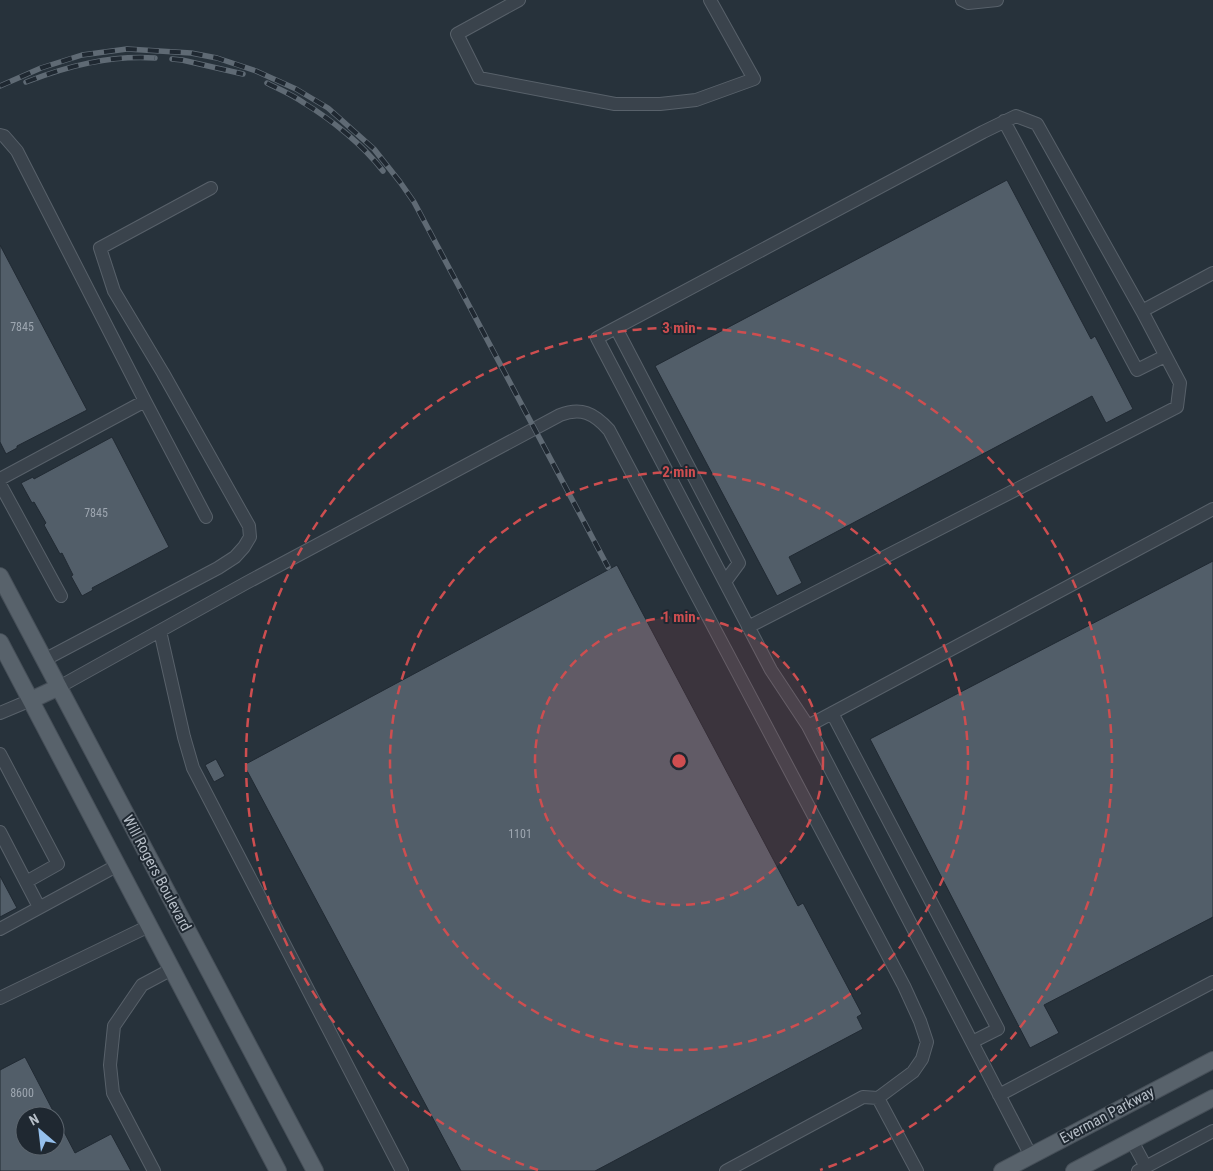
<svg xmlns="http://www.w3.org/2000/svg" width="1213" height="1171" viewBox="0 0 1213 1171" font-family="'Roboto Condensed',sans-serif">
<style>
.building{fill:#525e69;stroke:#212a33;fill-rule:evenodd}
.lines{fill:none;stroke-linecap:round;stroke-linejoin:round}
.minor-casing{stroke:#58616a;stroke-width:14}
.major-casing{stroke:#464f58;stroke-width:18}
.minor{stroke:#3a434c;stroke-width:12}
.major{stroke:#58626b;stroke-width:16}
.rail-casing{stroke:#5f6a74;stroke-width:5.5}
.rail{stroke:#1f2831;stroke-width:4;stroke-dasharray:11;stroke-linecap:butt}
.ring{fill:none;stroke:#ce4e50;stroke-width:2.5;stroke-dasharray:9 6}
.labels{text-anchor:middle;stroke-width:4;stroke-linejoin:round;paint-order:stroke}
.number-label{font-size:12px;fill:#9da6b0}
.street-label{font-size:15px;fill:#b6bec7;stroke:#1f2831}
.centre{fill:#ce4e50;stroke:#1f2831;stroke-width:2.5}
.ring-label{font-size:15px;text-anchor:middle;font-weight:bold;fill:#ce4e50;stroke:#1f2831;stroke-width:4;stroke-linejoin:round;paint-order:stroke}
</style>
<rect width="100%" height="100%" fill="#27323b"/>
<path class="building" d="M1007,180L1091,339L1095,336L1133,409L1106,423L1092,396L789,557L802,583L777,596L655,366Z
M0,245L87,410L17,446V448L6,454L0,442Z
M112,437L169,547L92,588L93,590L82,596L71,576L73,575L62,553L60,554L44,525L46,523L34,502L32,503L21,483L33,477L34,479Z
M1213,561V917L1044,1005L1059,1033L1030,1048L870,739Z
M617,565L798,906L803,903L862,1014L857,1017L863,1029L595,1171H461L244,765Z
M216,759L225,776L214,782L205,765Z
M0,876L17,908L0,917Z
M25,1057L75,1153L111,1134L131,1171H0V1070ZM25,1116H55V1146H25Z"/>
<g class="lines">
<defs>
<path id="minor" d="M519,0L457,34L479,78L615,104H660L696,100L754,79L710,0
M962,0L968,3L997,0
M1004,121L1137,370L1165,356
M0,135L4,136L17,151L145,401L206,517
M616,328L739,563L725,582
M0,479L145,401
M0,484L61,596
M748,627L1177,407L1180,383L1142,311
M160,631L184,737L193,768L402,1171
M44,660L218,568L235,557L244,547L250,537L249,526L163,373L114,291L100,248L211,188
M59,687L246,583L560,415C581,407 594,413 609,430L904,986L920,1021L927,1042L922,1059L913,1072L878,1098L917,1171
M0,713L31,700
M832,713L998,1029L972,1042
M808,726L771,670L597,338L983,132L1016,116L1037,124L1142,311L1213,273
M0,754L58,864L26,882
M0,832L39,907
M0,929L118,865
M0,998L149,926
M999,1095L1213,982
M1132,1141L1146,1167
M1031,1156L808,726L1213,509
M154,1171L113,1093L110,1065L114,1026L142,985L172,969
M726,1171L863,1097L878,1098
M1138,1171L1213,1131"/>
<path id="major" d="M0,576L315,1171
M0,642L278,1171
M31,700L59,687
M1002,1171L1213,1060
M1074,1171L1213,1098"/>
</defs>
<use href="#minor" class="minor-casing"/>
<use href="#major" class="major-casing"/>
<use href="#minor" class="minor"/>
<use href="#major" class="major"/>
<defs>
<path id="rail" d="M172,59L182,60L243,74
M26,82C68,66 110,55 155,58
M267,83C279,89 293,95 304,103C332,120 363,145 383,171
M0,86L41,68L82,55L127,49L191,53L217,58L256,71L296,89L328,108L374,149L400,182L414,202L608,567"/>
</defs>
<use href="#rail" class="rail-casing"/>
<use href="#rail" class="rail"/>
</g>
<circle cx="679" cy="761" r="144" fill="#ce4e50" fill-opacity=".12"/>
<g class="ring">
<circle cx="679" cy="761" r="144"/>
<circle cx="679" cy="761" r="289"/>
<path d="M538 1170A433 433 0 1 1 820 1170"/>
</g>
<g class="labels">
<g class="number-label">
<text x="22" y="331">7845</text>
<text x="96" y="517">7845</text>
<text x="520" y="838">1101</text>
<text x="22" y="1097">8600</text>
</g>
<g class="street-label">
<text transform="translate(157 873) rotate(62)" y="5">Will Rogers Boulevard</text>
<text transform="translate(1107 1115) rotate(-28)" y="5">Everman Parkway</text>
</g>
</g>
<circle cx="679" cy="761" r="8" class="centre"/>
<g class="ring-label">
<text x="679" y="333">3 min</text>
<text x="679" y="477">2 min</text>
<text x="679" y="622">1 min</text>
</g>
<g transform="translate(40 1131) rotate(332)"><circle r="24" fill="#1f2831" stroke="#5b646d"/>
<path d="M0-4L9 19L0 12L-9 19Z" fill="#95c0ed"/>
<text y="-8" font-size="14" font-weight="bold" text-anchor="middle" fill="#b6bec7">N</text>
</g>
</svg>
